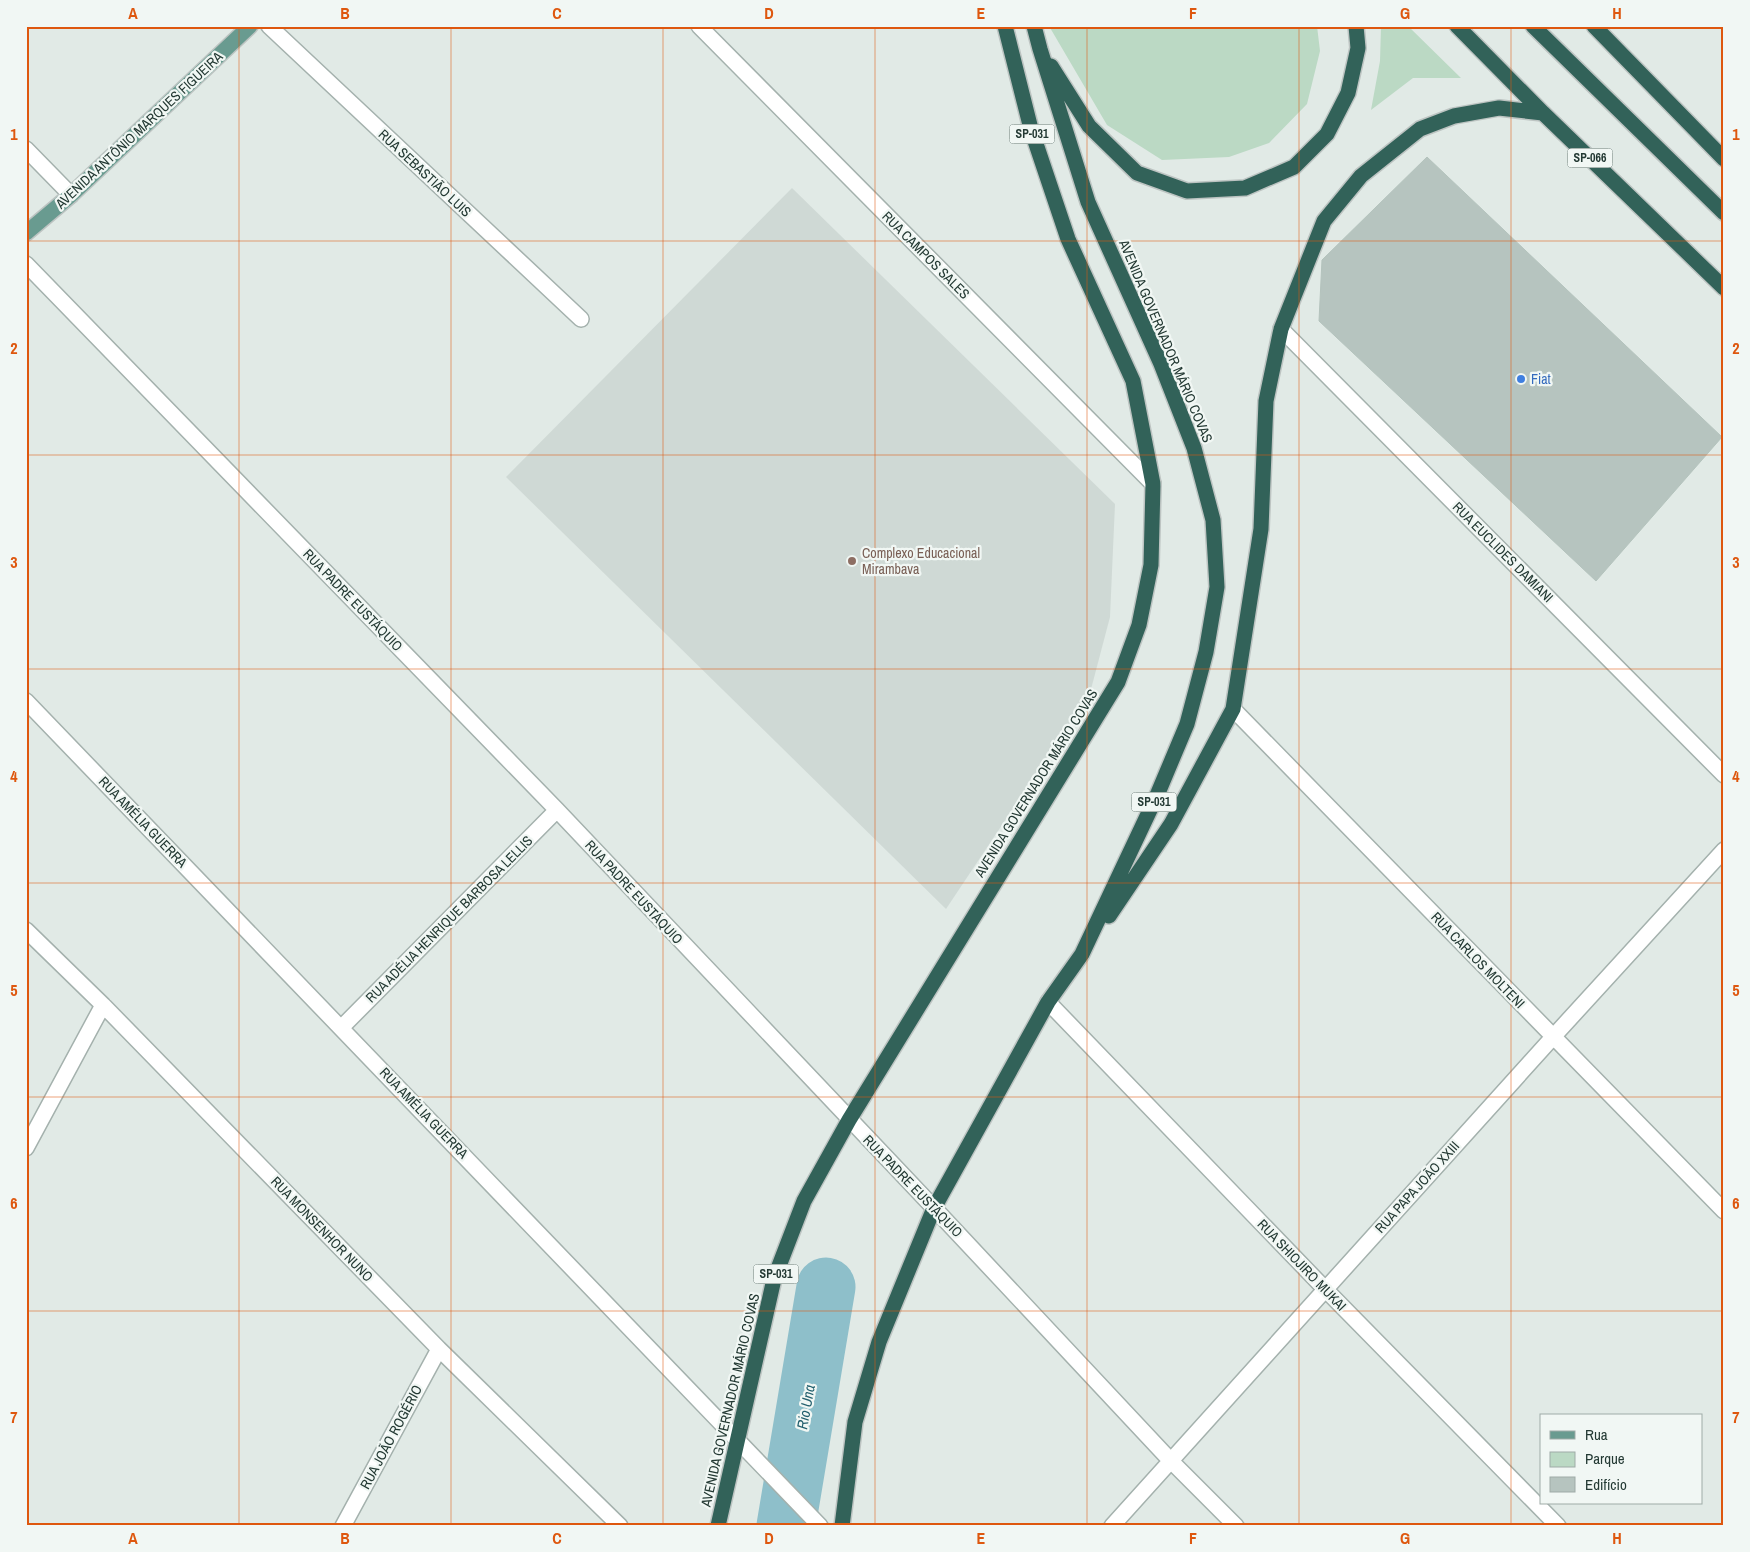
<svg xmlns="http://www.w3.org/2000/svg" width="1750" height="1552" viewBox="0 0 1750 1552" font-family="'Archivo Narrow',sans-serif">
<style>
.built{fill:#cfd9d5}
.green{fill:#bbd9c4}
.lines{fill:none;stroke-linecap:round;stroke-linejoin:round}
.river{stroke:#8ebfca;stroke-width:59}
.building{fill:#b6c4bf;stroke:#b4c3bd}
.minor-casing{stroke:#a4b1ad;stroke-width:18}
.major-casing{stroke:#bdc4c2;stroke-width:18}
.highway-casing{stroke:#bdc4c2;stroke-width:18}
.minor{stroke:#fff;stroke-width:15}
.major{stroke:#699b90;stroke-width:15}
.highway{stroke:#326259;stroke-width:15}
.grid{fill:none;stroke:#de570e;stroke-width:1;stroke-opacity:0.55}
.shop-dot{fill:#3f7fe0;stroke:#f1f7f4;stroke-width:2}
.education-dot{fill:#8d6e63;stroke:#f1f7f4;stroke-width:2}
.labels{text-anchor:middle;stroke-width:4.5;stroke-linejoin:round;paint-order:stroke}
.shield{fill:#f1f7f4;stroke:#61726d;stroke-width:1}
.shield-label{font-size:12px;font-weight:bold;fill:#233933}
.street-label{font-size:14px;fill:#233933;stroke:#f1f7f4}
.shop-label{font-size:14px;fill:#366cbe;stroke:#f1f7f4;text-anchor:start}
.education-label{font-size:14px;fill:#785e54;stroke:#f1f7f4;text-anchor:start}
.water-label{font-size:15px;font-style:italic;fill:#23606e;stroke:#f1f7f4}
.neatline{fill:none;stroke:#de570e;stroke-width:2}
.grid-label{font-size:16px;text-anchor:middle;font-weight:bold;fill:#de570e}
</style>
<rect width="100%" height="100%" fill="#e1eae6"/>
<path class="built" d="M792,188L1115,504L1110,617L1090,693L946,909L506,477Z"/>
<path class="green" d="M1049,26H1317L1320,51L1307,104L1269,143L1229,157L1162,160L1107,125Z
M1381,26H1408L1461,78H1413L1371,110L1380,61Z"/>
<g class="lines">
<path class="river" d="M786,1526L826,1287"/>
</g>
<path class="building" d="M1427,157L1722,437L1596,581L1319,321L1322,260Z"/>
<g class="lines">
<defs>
<path id="minor" d="M269,26L581,319
M699,26L1153,484
M26,149L71,195
M26,264L557,810L934,1208L1170,1460L1236,1526
M1281,329L1724,775
M26,701L820,1526
M1233,709L1724,1211
M26,930L103,1005L439,1349L620,1526
M1048,1002L1325,1289L1558,1526
M342,1027L557,810
M26,1148L103,1005
M343,1526L439,1349
M1112,1526L1553,1037L1724,850"/>
<path id="major" d="M26,233L71,195L250,26"/>
<path id="highway" d="M1457,26L1543,113L1724,288
M1533,26L1724,213
M1594,26L1724,159
M1051,66L1089,126L1137,173L1187,191L1245,188L1294,167L1327,134L1348,93L1358,48L1356,26
M1109,916L1171,824L1233,709L1261,529L1266,401L1281,329L1324,221L1361,176L1420,129L1454,116L1499,108L1543,113
M718,1526L774,1279L804,1201L849,1120L1118,682L1139,625L1151,565L1153,484L1133,381L1068,239L1031,129L1005,26
M842,1526L855,1422L879,1342L934,1208L1048,1002L1082,954L1158,793L1187,724L1206,652L1217,587L1213,520L1194,448L1161,364L1088,202L1040,49L1034,26"/>
</defs>
<use href="#minor" class="minor-casing"/>
<use href="#major" class="major-casing"/>
<use href="#highway" class="highway-casing"/>
<use href="#minor" class="minor"/>
<use href="#major" class="major"/>
<use href="#highway" class="highway"/>
</g>
<path class="grid" d="M239,26V1526M451,26V1526M663,26V1526M875,26V1526M1087,26V1526M1299,26V1526M1511,26V1526M26,241H1724M26,455H1724M26,669H1724M26,883H1724M26,1097H1724M26,1311H1724"/>
<circle class="shop-dot" cx="1521" cy="379" r="5"/>
<circle class="education-dot" cx="852" cy="561" r="5"/>
<g class="labels">
<g class="shield">
<rect x="1009.5" y="124.5" width="45" height="19" rx="4"/>
<rect x="1567.5" y="148.5" width="45" height="19" rx="4"/>
<rect x="1131.5" y="792.5" width="45" height="19" rx="4"/>
<rect x="753.5" y="1264.5" width="45" height="19" rx="4"/>
</g>
<g class="shield-label">
<text x="1032" y="138">SP-031</text>
<text x="1590" y="162">SP-066</text>
<text x="1154" y="806">SP-031</text>
<text x="776" y="1278">SP-031</text>
</g>
<g class="street-label">
<text transform="translate(139 130) rotate(-43)" y="5">AVENIDA ANTÔNIO MARQUES FIGUEIRA</text>
<text transform="translate(425 173) rotate(43)" y="5">RUA SEBASTIÃO LUIS</text>
<text transform="translate(926 255) rotate(45)" y="5">RUA CAMPOS SALES</text>
<text transform="translate(1166 341) rotate(67)" y="5">AVENIDA GOVERNADOR MÁRIO COVAS</text>
<text transform="translate(1503 552) rotate(45)" y="5">RUA EUCLIDES DAMIANI</text>
<text transform="translate(353 600) rotate(46)" y="5">RUA PADRE EUSTÁQUIO</text>
<text transform="translate(1036 783) rotate(-58)" y="5">AVENIDA GOVERNADOR MÁRIO COVAS</text>
<text transform="translate(143 822) rotate(46)" y="5">RUA AMÉLIA GUERRA</text>
<text transform="translate(634 892) rotate(47)" y="5">RUA PADRE EUSTÁQUIO</text>
<text transform="translate(449 919) rotate(-45)" y="5">RUA ADÉLIA HENRIQUE BARBOSA LELLIS</text>
<text transform="translate(1478 960) rotate(46)" y="5">RUA CARLOS MOLTENI</text>
<text transform="translate(424 1113) rotate(46)" y="5">RUA AMÉLIA GUERRA</text>
<text transform="translate(913 1186) rotate(46)" y="5">RUA PADRE EUSTÁQUIO</text>
<text transform="translate(1417 1187) rotate(-48)" y="5">RUA PAPA JOÃO XXIII</text>
<text transform="translate(322 1229) rotate(46)" y="5">RUA MONSENHOR NUNO</text>
<text transform="translate(1302 1265) rotate(46)" y="5">RUA SHIOJIRO MUKAI</text>
<text transform="translate(730 1400) rotate(-77)" y="5">AVENIDA GOVERNADOR MÁRIO COVAS</text>
<text transform="translate(391 1437) rotate(-62)" y="5">RUA JOÃO ROGÉRIO</text>
</g>
<g class="shop-label">
<text x="1531" y="384">Fiat</text>
</g>
<g class="education-label">
<text x="862" y="558">Complexo Educacional<tspan x="862" dy="16">Mirambava</tspan></text>
</g>
<g class="water-label">
<text transform="translate(806 1407) rotate(-80)" y="5">Rio Una</text>
</g>
</g>
<rect width="1750" height="1552" fill="none" stroke="#f1f7f4" stroke-width="55"/>
<rect x="1540" y="1414" width="162" height="90" fill="#f1f7f4" stroke="#9faba7"/>
<rect x="1550" y="1431" width="25" height="8" fill="#699b90" stroke="#9faba7"/>
<text x="1585" y="1440" font-size="15" fill="#233933">Rua</text>
<rect x="1550" y="1452" width="25" height="15" fill="#bbd9c4" stroke="#9faba7"/>
<text x="1585" y="1464" font-size="15" fill="#233933">Parque</text>
<rect x="1550" y="1477" width="25" height="15" fill="#b6c4bf" stroke="#9faba7"/>
<text x="1585" y="1490" font-size="15" fill="#233933">Edifício</text>
<rect x="28" y="28" width="1694" height="1496" class="neatline"/>
<g class="grid-label">
<text x="133" y="19">A</text>
<text x="345" y="19">B</text>
<text x="557" y="19">C</text>
<text x="769" y="19">D</text>
<text x="981" y="19">E</text>
<text x="1193" y="19">F</text>
<text x="1405" y="19">G</text>
<text x="1617" y="19">H</text>
<text x="14" y="140">1</text>
<text x="1736" y="140">1</text>
<text x="14" y="354">2</text>
<text x="1736" y="354">2</text>
<text x="14" y="568">3</text>
<text x="1736" y="568">3</text>
<text x="14" y="782">4</text>
<text x="1736" y="782">4</text>
<text x="14" y="996">5</text>
<text x="1736" y="996">5</text>
<text x="14" y="1209">6</text>
<text x="1736" y="1209">6</text>
<text x="14" y="1423">7</text>
<text x="1736" y="1423">7</text>
<text x="133" y="1544">A</text>
<text x="345" y="1544">B</text>
<text x="557" y="1544">C</text>
<text x="769" y="1544">D</text>
<text x="981" y="1544">E</text>
<text x="1193" y="1544">F</text>
<text x="1405" y="1544">G</text>
<text x="1617" y="1544">H</text>
</g>
</svg>
